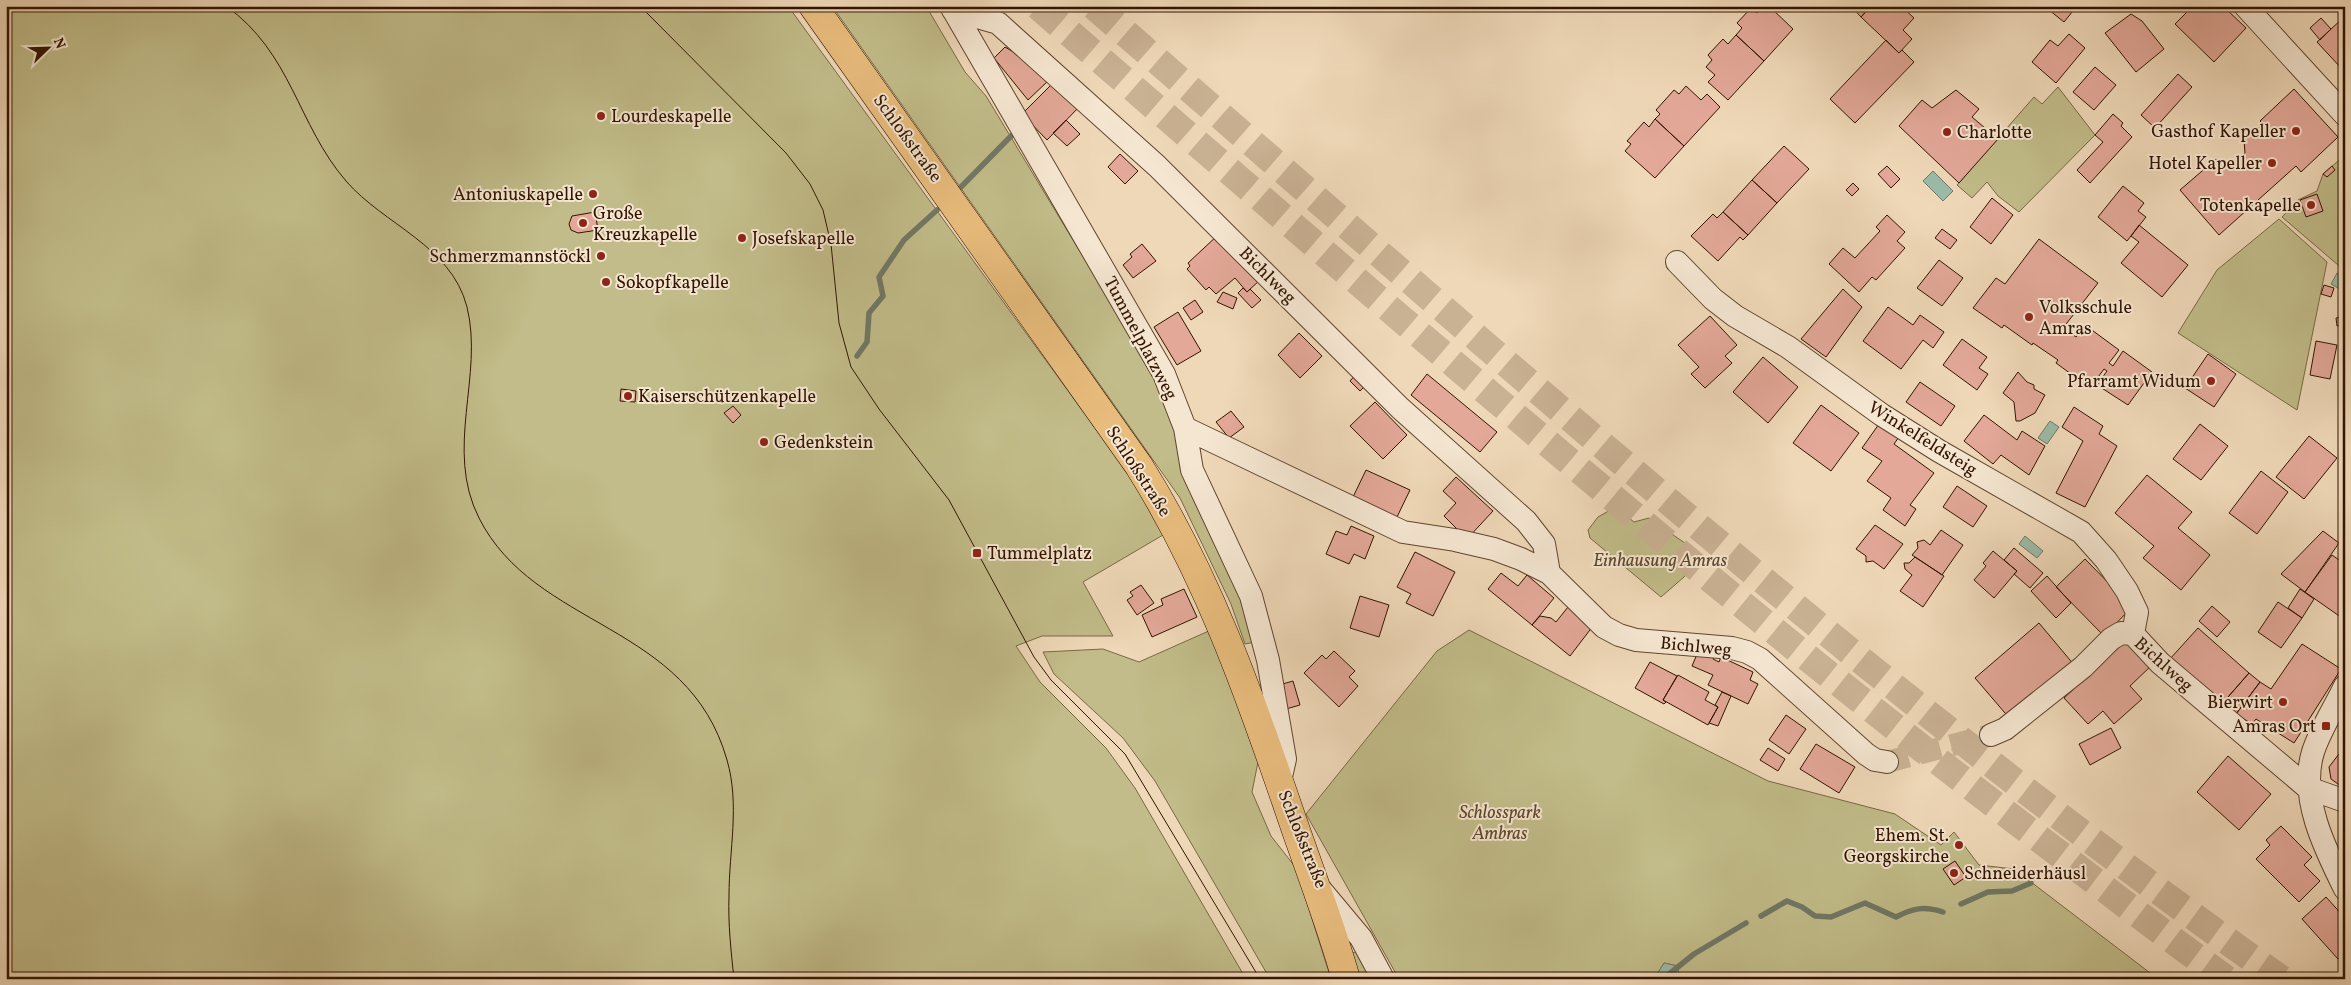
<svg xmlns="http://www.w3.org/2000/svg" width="2351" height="985" viewBox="0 0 2351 985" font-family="Vollkorn,serif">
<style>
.green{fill:#c1bc89;stroke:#7a6844}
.water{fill:#9bbba9;stroke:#717865}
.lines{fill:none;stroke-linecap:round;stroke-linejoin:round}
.stream{stroke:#717865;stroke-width:5.5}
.building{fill:#e3a898;stroke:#321400}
.minor-tunnel{stroke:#c9b193;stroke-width:22;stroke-dasharray:22 11;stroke-linecap:butt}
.highway-tunnel{stroke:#c9b193;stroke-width:28;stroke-dasharray:28 14;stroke-linecap:butt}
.minor-casing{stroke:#61452e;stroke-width:24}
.major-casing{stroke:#321400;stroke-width:29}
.minor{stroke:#f5e6d1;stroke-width:22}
.major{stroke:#e8bc7c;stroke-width:28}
.tram{stroke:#321400;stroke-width:1}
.poi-dot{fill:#8f2418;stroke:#f5e6d1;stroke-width:2}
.labels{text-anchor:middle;stroke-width:4;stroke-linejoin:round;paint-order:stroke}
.poi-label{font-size:18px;fill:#321400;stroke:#f5e6d1;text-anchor:start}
.street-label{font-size:18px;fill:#321400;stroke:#f5e6d1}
.park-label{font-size:18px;font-style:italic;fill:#5d4629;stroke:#f5e6d1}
</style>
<rect width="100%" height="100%" fill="#efd8b8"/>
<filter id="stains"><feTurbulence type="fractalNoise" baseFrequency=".004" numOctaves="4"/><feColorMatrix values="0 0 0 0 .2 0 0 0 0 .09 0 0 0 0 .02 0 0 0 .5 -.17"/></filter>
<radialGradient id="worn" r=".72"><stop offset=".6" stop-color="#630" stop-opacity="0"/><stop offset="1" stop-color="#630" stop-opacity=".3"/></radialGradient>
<path class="green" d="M6,6H788L1130,476L1163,535L1083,582L1113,636H1042L1016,646L1040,682L1106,748L1135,788L1246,979H6Z
M832,6H926L965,72L986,96L1163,389L1243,594L1255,642L1245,644L1231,604L1180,498Z
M2058,87L2095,135L2019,212L1998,196L1987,182L1972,198L1957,185L2034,97L2042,104Z
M2345,155V271L2282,217L2298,200L2317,191L2323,174Z
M2279,219L2327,262L2297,410L2178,333L2217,270Z
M1612,509L1619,510L1634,522L1649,518L1702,555L1684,577L1661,597L1590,538L1588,530L1598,517Z
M1211,630L1258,762L1252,792L1271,836L1296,868L1331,979H1270L1155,781L1123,738L1054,674L1043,652L1103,649L1139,662Z
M1469,630L1768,781L1895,814L1941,845L1954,832L1979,865L2014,869L2158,979H1679L1678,966L1664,963L1654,979H1399L1306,814L1437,651Z
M1358,951L1374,979H1358L1352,953Z"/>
<path class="water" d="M1933,171L1953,191L1943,201L1923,181Z
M2337,273L2345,279V292L2331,284Z
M2050,421L2059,427L2047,444L2038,438Z
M2025,536L2043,551L2037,558L2019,544Z
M1664,963L1678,966L1679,979H1654Z"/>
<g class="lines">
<path class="stream" d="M961,187L1016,131
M857,356L867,342L869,313L883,296L879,277L904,240L937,210
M1961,904L1988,892L2012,891L2031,883
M1761,916L1787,901L1802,907L1815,916L1831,917L1865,903L1896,917C1913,908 1924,906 1943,912
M1663,979L1694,954L1746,923"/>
</g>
<path class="building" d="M1763,6H1769L1793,29L1764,61L1736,35L1742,28L1737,23L1751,8L1757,13Z
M1851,6H1871L1861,17Z
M1871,6H1901L1914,18L1903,30L1912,39L1899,53L1861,17Z
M2044,6H2077L2064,22Z
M2193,6H2223L2246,28L2214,62L2175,24Z
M2131,14L2142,21L2164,49L2136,72L2105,33Z
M2321,18L2331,29L2320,40L2310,28Z
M2343,18L2345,66L2342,69L2317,42Z
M2069,34L2085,48L2056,83L2032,62L2050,40L2058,46Z
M1736,35L1764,61L1728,100L1708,82L1715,75L1706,67L1712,60L1708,55L1723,39L1728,44Z
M1886,40L1899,53L1902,50L1914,62L1855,123L1830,99Z
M1005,47L1022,57L1049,80L1028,100L994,58Z
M2095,67L2116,85L2094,110L2073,92Z
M2178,74L2192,87L2155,128L2141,115Z
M1056,80L1081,105L1047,140L1022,114Z
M1686,86L1701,100L1707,94L1720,107L1684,146L1655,119L1660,114L1656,110L1674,90L1679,94Z
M2294,89L2338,137L2301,172L2296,166L2219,235L2180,190L2216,159L2225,169L2245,153L2244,140L2263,124L2260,121Z
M1956,90L1979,109L1972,117L1998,139L1959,183L1899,126L1922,100L1932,108Z
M2113,114L2123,123L2121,126L2132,137L2090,183L2077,170L2103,142L2095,135Z
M1655,119L1684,146L1655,178L1625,151L1631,144L1627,141L1644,122L1649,127Z
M1066,120L1080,134L1067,146L1053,133Z
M1784,146L1809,169L1777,203L1752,180Z
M1120,154L1138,171L1125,184L1108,167Z
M1887,166L1900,179L1891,188L1878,174Z
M2332,166L2335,170L2327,177L2323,174Z
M1752,180L1777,203L1748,235L1723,212Z
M1853,183L1859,189L1852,196L1846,190Z
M2123,186L2144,203L2138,211L2146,217L2127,241L2098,217Z
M2317,194L2323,211L2306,217L2300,200Z
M1992,198L2013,215L1991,244L1970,227Z
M595,212L598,230L578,233L571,230L569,224L572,216Z
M1723,212L1748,235L1743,240L1740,237L1718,261L1691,236L1713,214L1717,218Z
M1887,215L1905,232L1897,241L1905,248L1876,280L1872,277L1859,292L1829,264L1843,248L1855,258L1880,231L1876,227Z
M2139,225L2188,265L2162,297L2121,263L2139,242L2131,236Z
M1942,229L1957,240L1950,249L1935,238Z
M1219,234L1261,279L1247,292L1235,278L1216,294L1209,287L1206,290L1187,269L1190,266L1188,263Z
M2039,239L2098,283L2063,328L2076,337L2085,325L2119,350L2109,363L2113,366L2123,351L2152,372L2128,405L2097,385L2107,371L2104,369L2090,388L2056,363L2058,360L2033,343L2032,345L2004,325L2002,328L1973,308L1996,278L2005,284Z
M1142,244L1156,261L1133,278L1123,265L1132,257L1130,254Z
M1939,260L1963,278L1942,306L1917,288Z
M2324,285L2334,288L2331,297L2321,294Z
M1243,288L1247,292L1250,289L1261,300L1252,308L1238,293Z
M1843,289L1862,307L1826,357L1801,339Z
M1223,292L1237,298L1233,309L1217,302Z
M1195,300L1203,312L1191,320L1183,308Z
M1888,307L1913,325L1920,315L1944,332L1933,348L1923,340L1901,369L1863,341Z
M1178,312L1201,351L1177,365L1154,327Z
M1710,316L1737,345L1725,356L1732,363L1705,388L1691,374L1699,367L1678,345Z
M2345,316V325L2337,326L2336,318Z
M1299,333L1322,356L1300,378L1278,355Z
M1962,339L1987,357L1979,368L1988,374L1977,390L1943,365Z
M2316,341L2337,345L2330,379L2310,375Z
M2208,354L2236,374L2214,407L2185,388Z
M1763,357L1798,387L1768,423L1733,392Z
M2018,372L2027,382L2034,385V389L2045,395L2035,413L2020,421H2016L2014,402L2003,393Z
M1356,374L1367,384L1360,391L1350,381Z
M1427,374L1497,432L1480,452L1411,395Z
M1920,382L1955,406L1941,426L1906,402Z
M621,389L636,391L635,402L620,401Z
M1375,402L1407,435L1383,459L1350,426Z
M1821,405L1859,433L1831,471L1793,443Z
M733,406L741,415L733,423L724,413Z
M2074,407L2103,426L2099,434L2117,446L2085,507L2056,493L2083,441L2062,427Z
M1231,411L1244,427L1229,438L1216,422Z
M1984,415L2017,440L2022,431L2045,446L2029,475L2001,455L1993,464L1964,441Z
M1879,424L1899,437L1894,444L1934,473L1910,505L1916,509L1905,526L1883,510L1891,498L1867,481L1882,461L1862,448Z
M2200,424L2228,446L2201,480L2173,459Z
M2309,436L2337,458L2304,499L2276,477Z
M1366,470L1410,490L1397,517L1353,497Z
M2261,471L2288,492L2257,534L2229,513Z
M2147,475L2192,512L2178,528L2210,555L2181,590L2143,558L2154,546L2115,513Z
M1456,477L1493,511L1467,539L1444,516L1456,503L1443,491Z
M1957,486L1987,506L1973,527L1943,507Z
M1875,525L1903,544L1884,569L1873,561L1866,562V556L1856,549Z
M1351,526L1374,536L1365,559L1354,554L1349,564L1326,554L1336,531L1347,535Z
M1941,530L1963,545L1942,575L1912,555L1918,548L1917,542L1924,540L1930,545Z
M2323,531L2339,543L2305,592L2281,574Z
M2014,548L2043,573L2030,588L2014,574L2017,571L2004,560Z
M1993,551L2017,571L1994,598L1974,580L1986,566L1983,563Z
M1415,552L1455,572L1433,616L1406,603L1411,594L1397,587Z
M2332,555L2342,562L2345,559V620L2305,592Z
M1915,557L1944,576L1923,607L1900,591L1912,575L1905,569L1904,563H1909Z
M2085,559L2132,607L2104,636L2056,587Z
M1501,573L1518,586L1527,575L1554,598L1532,625L1488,589Z
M2047,576L2071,603L2056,618L2031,591Z
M1141,585L1154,603L1137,615L1127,600L1133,596L1130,592Z
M1184,589L1197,617L1152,637L1142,615L1163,605L1161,599Z
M2300,589L2314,599L2302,618L2288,608Z
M1360,596L1389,605L1379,637L1350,628Z
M2278,602L2302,618L2281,648L2258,632Z
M2212,606L2230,622L2217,637L2199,621Z
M1568,607L1593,626L1570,656L1532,625L1540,616L1551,618L1556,622Z
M2039,623L2075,666L2011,720L1975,678Z
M2198,628L2249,673L2221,705L2169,660Z
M2128,639L2152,665L2130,686L2142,699L2114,724L2103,711L2088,724L2064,698Z
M2302,644L2341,669L2294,743L2256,719L2252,724L2236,714L2260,682L2271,689Z
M1334,651L1355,671L1349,677L1358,686L1339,707L1304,673L1322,655L1326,659Z
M1698,652L1714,656L1713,659L1719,662L1721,657L1753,672L1750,680L1758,684L1748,704L1708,685L1713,675L1692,666Z
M1650,662L1677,676L1663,700L1666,702L1664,704L1635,688Z
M2249,673L2260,682L2236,714L2221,705Z
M1678,675L1709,692L1705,700L1718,707L1708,725L1663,700Z
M1293,681L1300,705L1286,709L1279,685Z
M1722,692L1731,696L1718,726L1709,723L1718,707L1715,705Z
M1786,715L1806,729L1789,754L1769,740Z
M2111,728L2121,748L2090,765L2079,744Z
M1816,744L1855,767L1839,793L1800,769Z
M2345,746V789L2331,779L2329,767Z
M1768,748L1785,759L1778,771L1760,760Z
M2228,756L2271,794L2239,830L2197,792Z
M2281,826L2312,857L2304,865L2320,881L2299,902L2256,859L2270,845L2266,840Z
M1955,861L1966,877L1954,885L1943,869Z
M2326,897L2345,918V942L2341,946L2345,953L2338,959L2302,919Z"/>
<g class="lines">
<path class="minor-tunnel" d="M1887,762L1991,735"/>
<path class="highway-tunnel" d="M1038,6C1360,283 1679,564 2016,821C2086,874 2155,928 2226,979
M1094,6C1481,340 1862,684 2281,979"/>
<defs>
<path id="minor" d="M951,6L1164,374L1185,428L1192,470L1251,596L1268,660L1285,759L1280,781
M2245,6L2345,115
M953,10L998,23L1157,166L1400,408L1526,521L1544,544L1549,573
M1677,262L1713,299L1735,316L1788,347L1882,415L1939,451L2081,532L2106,560L2127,591L2137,612L2133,634
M1185,428L1403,532L1455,540L1494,549L1521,559L1549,573L1604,627L1619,635L1636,640L1732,648L1747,652L1760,659L1866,754L1875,760L1887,762
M2345,686C2335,707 2320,730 2313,752C2299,797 2325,849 2345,889
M1991,735L2005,729L2083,667L2111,639L2121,633L2133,634L2160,663L2308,788L2345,801
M1320,889L1361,938L1383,979"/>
<path id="major" d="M813,6L1139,466C1207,574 1249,693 1290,813C1309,869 1330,922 1346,979"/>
</defs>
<use href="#minor" class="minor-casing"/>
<use href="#major" class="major-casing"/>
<use href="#minor" class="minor"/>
<use href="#major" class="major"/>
<path class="tram" d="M226,6C292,53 297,124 346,181C384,225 451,245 467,307C484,376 444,449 479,518C535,629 688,622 727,760C740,805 729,850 729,896C728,924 731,951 734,979
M640,6L786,153L810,184L823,210L831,244L839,323L851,367L879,409L949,500L1034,657L1051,680L1125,754L1260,979"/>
</g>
<g class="poi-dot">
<circle cx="601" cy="116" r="5"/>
<circle cx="2296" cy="131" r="5"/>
<circle cx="1947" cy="132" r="5"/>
<circle cx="2272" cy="163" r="5"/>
<circle cx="593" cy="194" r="5"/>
<circle cx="2311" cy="205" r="5"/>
<circle cx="583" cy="223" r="5"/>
<circle cx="742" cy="238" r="5"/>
<circle cx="601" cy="256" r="5"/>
<circle cx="606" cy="282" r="5"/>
<circle cx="2029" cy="317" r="5"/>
<circle cx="2211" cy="381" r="5"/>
<circle cx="628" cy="396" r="5"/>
<circle cx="764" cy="442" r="5"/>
<rect x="972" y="548" width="10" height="10" rx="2.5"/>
<circle cx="2283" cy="702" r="5"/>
<rect x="2321" y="721" width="10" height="10" rx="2.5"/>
<circle cx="1959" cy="845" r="5"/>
<circle cx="1954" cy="873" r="5"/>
</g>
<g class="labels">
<g class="poi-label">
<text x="611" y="122">Lourdeskapelle</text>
<text x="2286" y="137" text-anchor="end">Gasthof Kapeller</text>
<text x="1957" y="138">Charlotte</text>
<text x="2262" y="169" text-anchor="end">Hotel Kapeller</text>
<text x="583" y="200" text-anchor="end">Antoniuskapelle</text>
<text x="2301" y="211" text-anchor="end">Totenkapelle</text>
<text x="593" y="219">Große<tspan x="593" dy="21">Kreuzkapelle</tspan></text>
<text x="752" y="244">Josefskapelle</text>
<text x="591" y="262" text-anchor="end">Schmerzmannstöckl</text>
<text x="616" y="288">Sokopfkapelle</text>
<text x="2039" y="313">Volksschule<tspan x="2039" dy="21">Amras</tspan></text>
<text x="2201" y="387" text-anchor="end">Pfarramt Widum</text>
<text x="638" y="402">Kaiserschützenkapelle</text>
<text x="774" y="448">Gedenkstein</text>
<text x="987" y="559">Tummelplatz</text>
<text x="2273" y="708" text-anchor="end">Bierwirt</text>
<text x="2316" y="732" text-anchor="end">Amras Ort</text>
<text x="1949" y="841" text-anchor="end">Ehem. St.<tspan x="1949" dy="21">Georgskirche</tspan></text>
<text x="1964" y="879">Schneiderhäusl</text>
</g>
<g class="street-label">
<text transform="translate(908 138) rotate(54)" y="6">Schloßstraße</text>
<text transform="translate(1268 275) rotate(45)" y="6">Bichlweg</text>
<text transform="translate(1141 338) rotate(62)" y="6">Tummelplatzweg</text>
<text transform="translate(1923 438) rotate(32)" y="6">Winkelfeldsteig</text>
<text transform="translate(1139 471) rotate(57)" y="6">Schloßstraße</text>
<text transform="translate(1696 646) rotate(6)" y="6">Bichlweg</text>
<text transform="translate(2164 664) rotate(42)" y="6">Bichlweg</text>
<text transform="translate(1303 839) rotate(68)" y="6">Schloßstraße</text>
</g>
<g class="park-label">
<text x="1660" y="566">Einhausung Amras</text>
<text x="1500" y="818">Schlosspark<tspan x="1500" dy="21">Ambras</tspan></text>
</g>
</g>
<rect width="2351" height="985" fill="none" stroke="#efd8b8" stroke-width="25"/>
<rect x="8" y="8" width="2336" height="970" fill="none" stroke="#321400" stroke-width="2.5"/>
<rect x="12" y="12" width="2326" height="960" fill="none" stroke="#321400"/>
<g transform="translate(48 48) rotate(67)" stroke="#f5e6d1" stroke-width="4" paint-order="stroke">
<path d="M0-4L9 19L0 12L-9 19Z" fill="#321400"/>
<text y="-8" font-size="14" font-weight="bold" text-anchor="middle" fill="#321400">N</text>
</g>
<rect width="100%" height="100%" filter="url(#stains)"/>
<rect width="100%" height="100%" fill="url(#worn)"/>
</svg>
